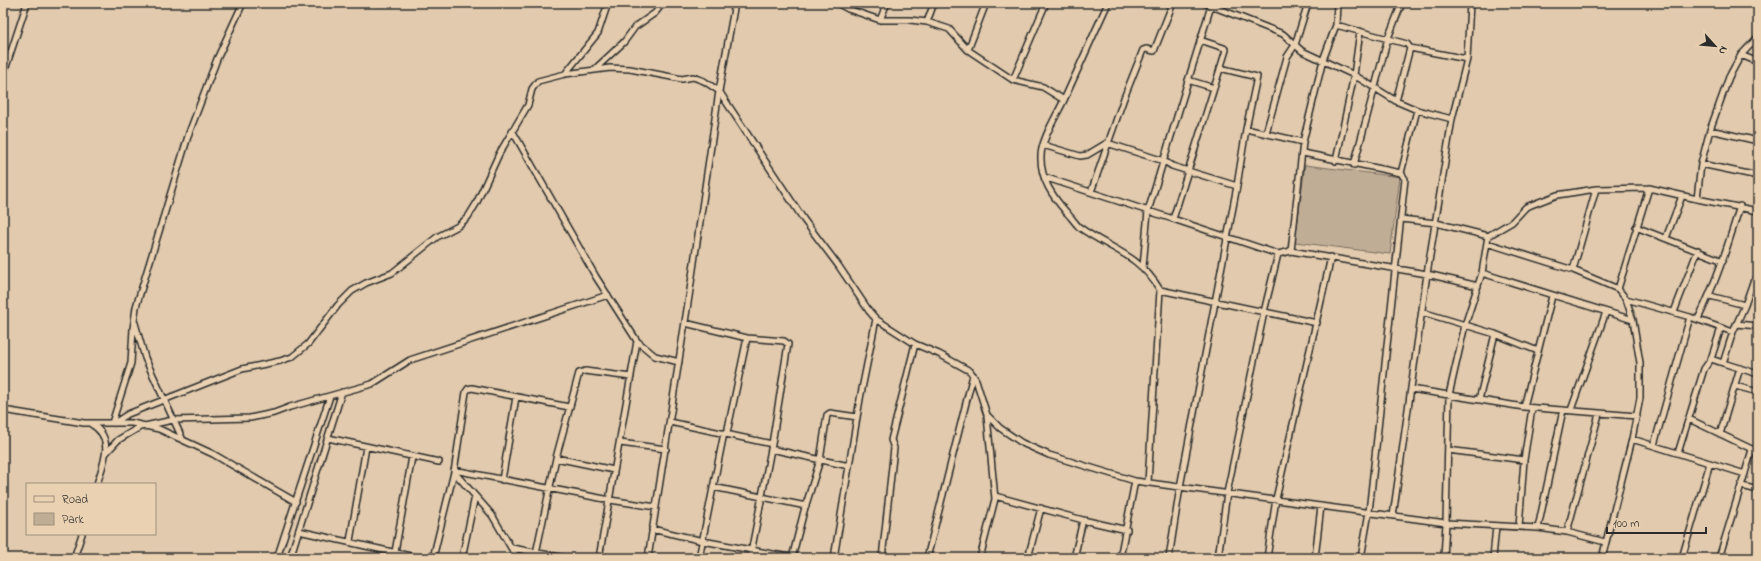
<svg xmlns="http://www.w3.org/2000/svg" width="1761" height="561" viewBox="0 0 1761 561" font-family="'Indie Flower',sans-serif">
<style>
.green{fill:#c0ad95;stroke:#766c60}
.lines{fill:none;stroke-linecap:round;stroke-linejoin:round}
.street-casing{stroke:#2b2b2b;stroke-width:8}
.street{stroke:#e9d1b2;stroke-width:5}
</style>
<rect width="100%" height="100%" fill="#e1caad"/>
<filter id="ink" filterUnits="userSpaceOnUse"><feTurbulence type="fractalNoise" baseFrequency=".025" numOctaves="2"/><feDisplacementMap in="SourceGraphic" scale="8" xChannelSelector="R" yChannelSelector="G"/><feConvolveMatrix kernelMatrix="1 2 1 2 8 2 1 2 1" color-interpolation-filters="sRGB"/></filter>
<g filter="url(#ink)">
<path class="green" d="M1305,165L1400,177L1390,254L1295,242Z"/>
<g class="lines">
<defs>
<path id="street" d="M837,3L848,9L880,20H910L927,22L949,29L968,50L1013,80L1043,87L1064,100C1057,115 1041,140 1041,156C1040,179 1053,197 1067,213C1071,217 1075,223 1079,227C1111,250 1138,253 1160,290L1317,323
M1204,3L1283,34L1302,51L1354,75L1396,101L1417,110L1452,119
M1300,3L1308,5
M848,9L851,3
M880,20L887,3
M927,22L934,3
M1336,25L1337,3
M1200,40L1224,48L1226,50L1188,171L1237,186
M968,50L986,3
M1741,55L1758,62
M595,69L624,42L635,27L655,13L663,3
M565,74L598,33L608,3
M3,76L27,3
M1013,80L1046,3
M1188,80L1214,88
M1064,100L1108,3
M1396,101L1410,48
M1246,129L1303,142
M1710,130L1758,141
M513,132L596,277L637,341L655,356L679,362
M1266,133L1287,57L1295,45L1308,3
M1043,145L1080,156L1087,155L1107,143L1164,161L1172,166L1188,171L1173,219L1278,254L1291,251L1427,274L1478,286
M1303,153L1401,173L1405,179L1369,512L1361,558
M1336,161L1354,75L1360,31
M1701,164L1758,176
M1354,165L1388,38L1402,3
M1401,173L1417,110
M1044,177L1173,219
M1091,192L1124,98L1143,50L1146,49L1154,51L1173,3
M1697,199L1758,211
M1401,219L1436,223L1488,236L1512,222L1526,207L1557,195L1596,189L1649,188
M1636,227L1723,261
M1666,238L1682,196
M1487,243L1573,270L1618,289
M1291,251L1303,142L1323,60L1336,25L1407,44L1410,48L1467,59
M1143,267L1148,211L1211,6
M1573,270L1596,189
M1482,273L1633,320
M1758,278L1753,282L1745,305L1733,332L1723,363L1758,374
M1710,296L1745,305
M1626,299L1690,317L1733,332
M1422,312L1495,334L1538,351
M1674,312L1698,250
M1698,319C1716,283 1728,245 1740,206
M135,323L145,358L182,438
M685,323L747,338L784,341L788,344L772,444L750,558
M1736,324L1758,326
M1711,359L1723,363
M1735,386L1758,392
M1411,389L1524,407L1637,416
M1479,400L1495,334
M1524,407L1552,296
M3,410L84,423H132L159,429L213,454L296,502
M1571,410L1606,312
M1689,419L1758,452
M670,422L772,444
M112,423L131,363L133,329L136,307L189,133L217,59L243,3
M114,423L128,414L242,369L280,361L292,357L308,344L338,305L352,291L366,283L392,273L437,237L458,226L468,217L476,204L499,154L528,105L532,89L538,81L565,74L610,68L630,69L682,79L693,77L704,81L719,91L804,220L838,265L869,311L876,319L915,344L939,354L970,371L976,380L987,415L1000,428L1022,443L1049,455L1135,481L1446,523L1538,528L1567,532L1605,542
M91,424C116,438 103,464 97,484
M727,433L747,338
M1720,434L1740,368
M328,438L439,462
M1632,439L1745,474
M620,443L666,449
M1654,445L1690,317
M771,449L849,466
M1448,450L1524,460
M106,453L118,440L140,427L173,420L250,418L274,413L290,407L372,384L410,360L608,295
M1678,453L1704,369L1711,359L1721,328
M556,458L614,470
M454,470L610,500L656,507
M454,472L492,515L517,558
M502,480L516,397
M1148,482L1160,290
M1742,486L1758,490
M713,487L806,506
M995,496L1083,520L1127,530
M1393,516L1427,274L1452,119L1467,59L1470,3
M1519,527L1524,460L1532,408
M1538,528L1563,410
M652,529L703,541L794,558
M299,531L419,558
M1567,532L1599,414
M350,541L366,447
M512,548L565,558
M395,552L412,457
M74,558L82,534
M277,558L330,396
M290,558L342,392
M433,558L454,472L466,392L468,389L472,388L569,407
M462,558L475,496
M535,558L556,458L579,373L585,371L631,377
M599,558L637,341
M648,558L690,290L719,91L735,3
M699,558L724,433
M792,558L804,511L820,460L827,415L830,413L857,417
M834,558L860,399L876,319
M882,558L894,448L891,440L915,344
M927,558L973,375
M980,558L995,499L987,416
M1028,558L1041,508
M1074,558L1083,520
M1120,558L1135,481
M1169,558L1180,487L1237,186L1246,129L1257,77L1220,68
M1218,558L1227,493L1264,312L1278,254
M1267,558L1276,499L1331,257
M1315,558L1321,506
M1444,558L1446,523L1449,395L1465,325L1482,273L1488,236
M1493,558L1496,526
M1602,558L1632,439L1640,398V363L1633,320L1626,299L1618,289L1649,188L1697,199L1701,164L1710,130L1729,77L1741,55L1758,37
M1682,558L1710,463
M1719,558L1752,450"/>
</defs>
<use href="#street" class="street-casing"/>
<use href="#street" class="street"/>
</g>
</g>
<rect width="1761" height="561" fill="none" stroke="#e9d1b2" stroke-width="16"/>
<rect x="8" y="8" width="1745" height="545" fill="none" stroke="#2b2b2b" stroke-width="1.5" filter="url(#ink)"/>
<rect x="26" y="483" width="130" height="52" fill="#e9d1b2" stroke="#9d8f7c"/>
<rect x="34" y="496" width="20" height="6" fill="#e9d1b2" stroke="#9d8f7c"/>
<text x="62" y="503" font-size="12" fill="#2b2b2b">Road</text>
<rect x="34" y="513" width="20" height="12" fill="#c0ad95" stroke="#9d8f7c"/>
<text x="62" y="523" font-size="12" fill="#2b2b2b">Park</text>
<g transform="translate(1715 46) rotate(117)" stroke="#e9d1b2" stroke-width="3" paint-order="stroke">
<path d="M0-3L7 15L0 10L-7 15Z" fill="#2b2b2b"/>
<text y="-6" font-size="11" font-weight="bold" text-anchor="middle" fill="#2b2b2b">N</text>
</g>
<path d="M1607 527v6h99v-6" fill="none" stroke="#2b2b2b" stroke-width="2"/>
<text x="1613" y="527" font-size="12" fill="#2b2b2b" stroke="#e9d1b2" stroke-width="3" paint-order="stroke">100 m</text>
</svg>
